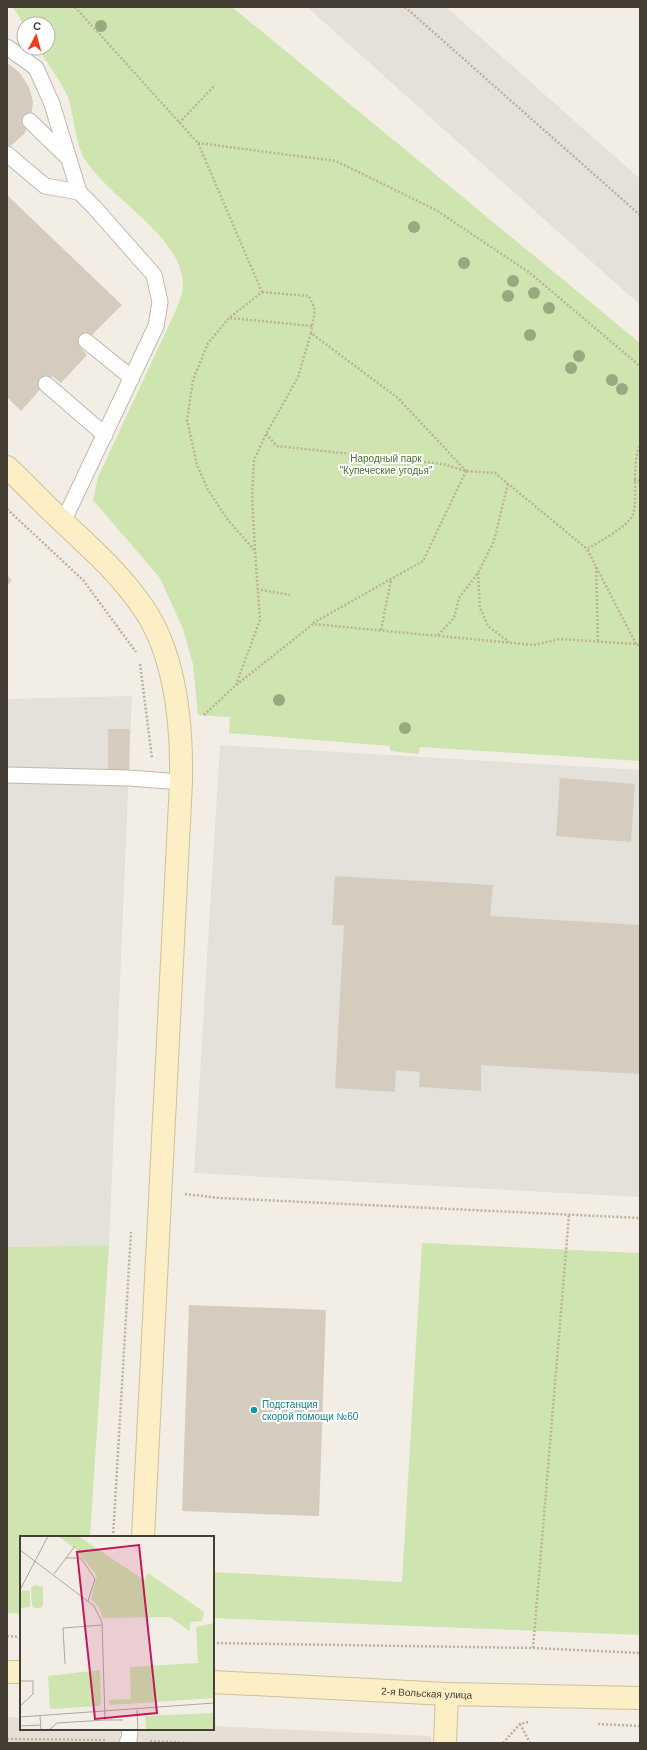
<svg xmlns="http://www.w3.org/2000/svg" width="647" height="1750" viewBox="0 0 647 1750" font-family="Arial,sans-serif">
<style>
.residential{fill:#e6e0d4}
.industrial{fill:#e4e0da}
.green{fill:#cee5af}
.building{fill:#d6ccbe}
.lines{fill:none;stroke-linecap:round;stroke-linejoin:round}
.lane-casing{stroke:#c0b8ab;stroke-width:17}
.secondary-casing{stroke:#d0c097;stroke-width:24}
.path{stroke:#beb19a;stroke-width:2.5;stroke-dasharray:2 2;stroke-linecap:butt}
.lane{stroke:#fff;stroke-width:15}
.secondary{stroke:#fceec5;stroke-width:22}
.tree{fill:#94aa7f}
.culture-dot{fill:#0f9aa8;stroke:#fff;stroke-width:1.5}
.labels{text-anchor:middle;stroke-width:4;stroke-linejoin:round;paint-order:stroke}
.park-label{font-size:10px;fill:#47732b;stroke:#fff}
.culture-label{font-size:10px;fill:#0d838f;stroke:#fff;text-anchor:start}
.street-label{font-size:10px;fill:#443e35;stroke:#fff}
.inset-road{fill:none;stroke:#aca89f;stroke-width:1}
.view{fill:#c2185b;fill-opacity:0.15;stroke:#c2185b;stroke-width:2}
.inset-edge{fill:none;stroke:#443e35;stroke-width:2}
</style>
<rect width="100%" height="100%" fill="#f2eee5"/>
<path class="residential" d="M7,1717L21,1718V1729H213V1726L431,1736V1743H7Z"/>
<path class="industrial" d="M307,7H446L640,179V305Z
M132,696L109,1245L7,1247V699Z
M220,745L640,770V1197L194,1173Z"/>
<path class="green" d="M13,7H232L640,343V761L420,747L419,754L390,751V746L229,733L230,717L198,715L193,664L183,629L160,578L93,500L98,477L176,310C178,303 183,294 183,286C183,238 115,202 88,164C75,146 75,121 69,100C65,87 46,61 38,48H48V24H24V25Z
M422,1243L640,1253V1635L213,1618V1572L402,1582Z
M109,1245L90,1537H21V1614L7,1613V1247Z"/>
<path class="building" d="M7,63L20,73L29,87L33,102L31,119L24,134L12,145L7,147Z
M7,195L122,305L80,347L87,355L61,383L52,376L21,411L7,397Z
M7,575L12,580L7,586Z
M108,729H130L129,770H108Z
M560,778L635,784L631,842L556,836Z
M335,876L493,885L490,916L640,925V1074L481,1065V1091L419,1087L420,1072L396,1070L395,1092L335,1088L344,925H332Z
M189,1305L326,1310L319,1516L182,1511Z"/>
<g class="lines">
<defs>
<path id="lane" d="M7,47L36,68L52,104L79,192L94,207L154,275L160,302L156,326L63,522
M30,121L68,158
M7,154L45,186L79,192
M86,341L132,378
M46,384L105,435
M7,775L129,778L181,782
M127,1743L129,1740L130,1729"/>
<g id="secondary">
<path d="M7,467C26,485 44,504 63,522C92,549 120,574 142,606C176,654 182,725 181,782L143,1537"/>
<path d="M7,1672H21"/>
<path id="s1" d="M213,1682L447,1694L640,1698"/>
<path d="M445,1743L447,1694"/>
</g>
</defs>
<use href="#lane" class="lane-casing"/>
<use href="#secondary" class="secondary-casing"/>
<path class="path" d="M75,7L198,143L262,292L229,318L208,343L193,380L187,420L197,465L208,490L228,520L255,551L260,620L236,685
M405,7L640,215
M179,123L215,85
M198,143L336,161L436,210L530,273L640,366
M262,292L309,296L315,310L311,333L398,398L466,471
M230,318L312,326
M266,434L277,446L443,464L466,471L495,473L587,549
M634,480L640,481
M7,509L83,580L136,652
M255,550L252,496L254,460L266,434L298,377L311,333
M596,567L598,641
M478,573L480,608L488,626L509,642
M257,589L290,595
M313,623L423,561L466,471
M381,630L391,580
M438,635L454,618L459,598L478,573L494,541L508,483
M636,644L587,549C600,541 622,530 631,518C640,506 630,466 640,445
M140,664L152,758
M204,715L235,686L313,624L534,645L559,639L636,644L640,646
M185,1194L220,1198L640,1218
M113,1537L131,1232
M7,1636L21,1637
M213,1643L533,1648L640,1653
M533,1648L569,1215
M520,1724L530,1743
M598,1724L640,1726
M7,1739L107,1740
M150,1741L188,1743
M503,1743L520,1724L528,1722"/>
<use href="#lane" class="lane"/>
<use href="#secondary" class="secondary"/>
</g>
<g class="tree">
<circle cx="101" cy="26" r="6"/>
<circle cx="414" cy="227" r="6"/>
<circle cx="464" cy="263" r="6"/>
<circle cx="513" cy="281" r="6"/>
<circle cx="534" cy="293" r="6"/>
<circle cx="508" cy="296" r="6"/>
<circle cx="549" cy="308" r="6"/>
<circle cx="530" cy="335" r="6"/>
<circle cx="579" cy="356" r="6"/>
<circle cx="571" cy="368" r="6"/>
<circle cx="612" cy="380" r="6"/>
<circle cx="622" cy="389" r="6"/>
<circle cx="279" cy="700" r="6"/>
<circle cx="405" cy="728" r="6"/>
</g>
<circle class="culture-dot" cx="254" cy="1410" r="4"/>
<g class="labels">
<g class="park-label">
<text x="386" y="462">Народный парк<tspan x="386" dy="12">"Купеческие угодья"</tspan></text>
</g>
<g class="culture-label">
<text x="262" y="1408">Подстанция<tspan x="262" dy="12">скорой помощи №60</tspan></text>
</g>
<g class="street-label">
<text dy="4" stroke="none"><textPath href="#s1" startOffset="214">2-я Вольская улица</textPath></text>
</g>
</g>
<g transform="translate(20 1536)">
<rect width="194" height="194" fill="#f2eee5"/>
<path d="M38,0H58L124,44L128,37L184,76L182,85L171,86L169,95L150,81L83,82L78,70L71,63L77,40L56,13ZM14,49L23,51V69L21,72H14L12,69L11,52ZM3,54L10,55V71L0,72V59ZM194,87V162L90,169L89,164L111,163L110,131L178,127L176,91ZM80,134L81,167L79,170L30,173L28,140ZM194,177V194H126L125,180Z" fill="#cee5af"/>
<path class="inset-road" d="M0,14L74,70L82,86L85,184L37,187L29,194M46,22L55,10M34,38L46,22H61L75,43L68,65M0,54L28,0M45,128L43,92L82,89M0,145H13V158L0,170M117,174L118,194M20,180L21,194M0,181L194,167M85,184H103M0,190L21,189"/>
<path class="view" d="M119,9L137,177L75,183L57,16Z"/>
<rect width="194" height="194" class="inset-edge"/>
</g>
<rect width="647" height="1750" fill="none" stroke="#443e35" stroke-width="16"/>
<g transform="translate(36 36) rotate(6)"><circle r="19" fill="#ffffff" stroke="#b4b2ae"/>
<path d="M0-3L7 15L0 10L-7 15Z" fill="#f13a1d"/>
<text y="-6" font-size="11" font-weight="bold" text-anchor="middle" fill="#443e35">С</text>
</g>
</svg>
